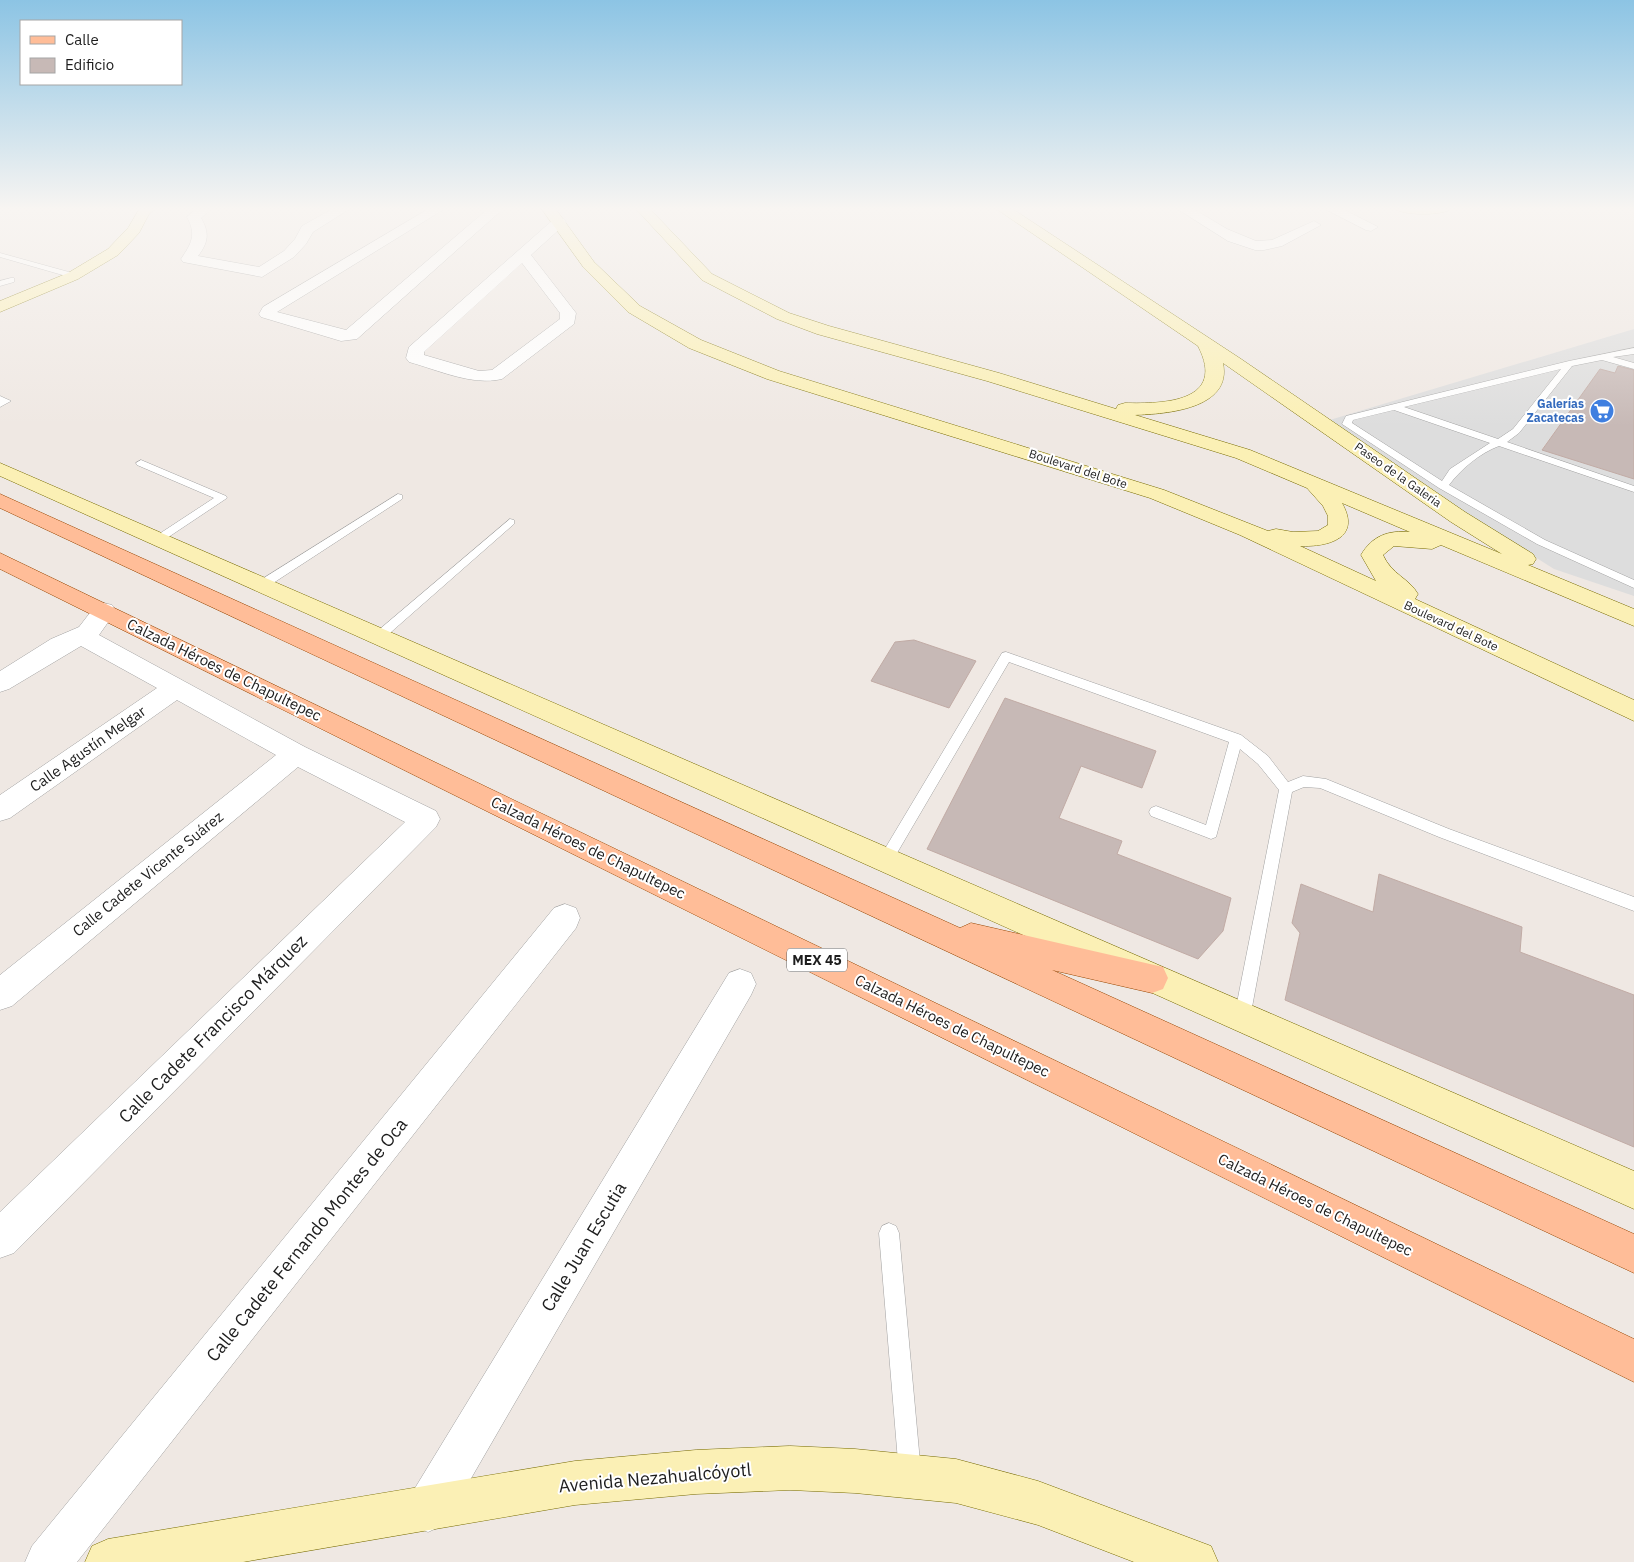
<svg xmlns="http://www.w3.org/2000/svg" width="1634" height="1562" viewBox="0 0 1634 1562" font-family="'IBM Plex Sans',sans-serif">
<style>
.parking{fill:#ddd}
.building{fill:#c7b9b6;stroke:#c1aba5}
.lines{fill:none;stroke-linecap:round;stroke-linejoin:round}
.lane-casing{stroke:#a1a1a1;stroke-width:1}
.street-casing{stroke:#a1a1a1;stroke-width:1}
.secondary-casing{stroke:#776b01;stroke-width:1}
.primary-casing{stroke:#974500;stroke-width:1}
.lane{fill:#fff;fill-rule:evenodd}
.street{fill:#fff;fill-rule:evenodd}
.secondary{fill:#fbf0b5;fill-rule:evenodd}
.primary{fill:#ffbd98;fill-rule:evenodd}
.labels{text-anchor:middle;stroke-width:4;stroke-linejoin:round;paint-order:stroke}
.far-shop-label{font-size:12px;font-weight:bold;fill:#366cbe;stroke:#fff;text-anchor:end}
.far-street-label{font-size:12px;fill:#1d1d1d;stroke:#fff}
.shield{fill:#fff;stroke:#616161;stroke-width:1}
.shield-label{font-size:14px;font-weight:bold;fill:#1d1d1d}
.street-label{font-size:15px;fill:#1d1d1d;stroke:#fff}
.near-street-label{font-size:18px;fill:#1d1d1d;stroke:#fff}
</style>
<rect width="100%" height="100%" fill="#efe8e3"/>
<path class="parking" d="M1634,329V370L1618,366L1615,373L1600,369L1542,449L1634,479V596L1554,569L1323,422Z"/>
<path class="building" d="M1618,366L1634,370V479L1542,450L1600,369L1615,373Z
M914,640L976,661L949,708L871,681L895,642Z
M1005,698L1156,751L1142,788L1081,766L1059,818L1122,841L1117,854L1231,898L1223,931L1198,959L927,849Z
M1379,874L1522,927L1520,952L1634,995V1147L1285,1000L1300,933L1292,923L1301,884L1373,912Z"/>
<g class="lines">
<defs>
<path id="lane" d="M0,253L76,274L77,276L73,278L0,257Z
M11,278H14V282L0,286V281Z
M1634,348V354L1613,357L1634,363V369L1602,360L1572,366L1519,433L1507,442L1634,486V492L1499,446C1480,453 1461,469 1449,485L1545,540L1634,580V588L1537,544L1439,488L1342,424L1346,416L1569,361ZM1561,369L1513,429L1498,439L1404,407ZM1394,410L1490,443L1450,469L1442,481L1352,423L1353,420Z
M0,396L11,401L0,407Z
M141,460L226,496L227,498L161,542H153V538L214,498L137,465L136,463Z
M398,494L402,495V499L264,589H256V583Z
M510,519L514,520V524L382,640H374L372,637L374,634Z
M1006,652L1241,735L1268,756L1288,782L1303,776L1326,779L1449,829L1634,897V911L1439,837L1320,788L1304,787L1292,792L1250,1018L1248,1024L1242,1026L1236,1024L1234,1018L1279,790L1258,764L1240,749L1216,837L1211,839L1206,837L1151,816L1149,812L1151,808L1156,806L1206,825L1229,742L1009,662L890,865L885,867L880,865L878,861L880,857L1002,653Z
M889,1223L896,1226L899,1233L921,1473L918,1481L910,1484L902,1481L899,1473L879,1233L882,1226Z"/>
<path id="street" d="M197,208H212L201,218C210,233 208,243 198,256L259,267L284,251L295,239L302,226L334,208H351L313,232L306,244L294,257L262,277L183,262L181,259C191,244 197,235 187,217Z
M430,208H446L277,312L346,330L489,208H504L357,339L341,341L261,317L259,314L263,307Z
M1176,208H1192L1227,229L1256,241L1272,240L1314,221L1321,225L1282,246L1264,250H1255L1228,241Z
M1323,208H1341L1378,227L1371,231L1366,230Z
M559,218L564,219L566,222L564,225L531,255L576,313L574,324L502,379C472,386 438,370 409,362L406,358L409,347L554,219ZM522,263L560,313V319L492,370L479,371L424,355V352Z
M104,603L112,605L116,611L99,635L305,747L436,811L440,819L436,827L14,1253L0,1258V1212L405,822L298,767L12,1006L0,1010V975L276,755L177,700L10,818L0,821V795L157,688L81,646L9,689L0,692V671L51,639L79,627L96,605Z
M565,904L576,908L580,918L576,928L77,1562H25L32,1546L554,908Z
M740,969L751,973L756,984L751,995L444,1525L428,1532L412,1525L405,1509L412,1493L729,973Z"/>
<path id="secondary" d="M140,208H156L149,214L139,233L118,255L78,279L0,312V301L68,273L108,249L128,228Z
M541,208H555L594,262L640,306L701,340L779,371L1164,490L1268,531L1276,529L1293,532L1318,531L1328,525V516L1323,506L1307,488L1236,458L987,381L817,334L777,319L702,280L635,208H649L712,274L789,313L829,326L999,373L1116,409L1118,405L1125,403C1164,404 1227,402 1198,346L995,208H1011L1241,359L1465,512L1533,554L1536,559L1533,564L1528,565L1634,609V626L1441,545L1432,549L1394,546L1383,555C1392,575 1409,578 1418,594L1415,599L1634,700V721L1240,535L1150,498L767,379L689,348L628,312L584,268ZM1223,363L1451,522L1502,554L1250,450L1135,415C1166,414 1233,409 1223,363ZM1342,503L1410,532C1388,530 1372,536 1361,555L1376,581L1300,546C1329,547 1362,538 1342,503Z
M1394,208H1452C1445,216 1401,216 1394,208Z
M0,463L1634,1171V1209L0,476Z
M790,1446L855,1449L956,1459L1038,1481L1211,1546L1218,1562H1134L1038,1525L956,1503L855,1493L790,1490L696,1494L575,1505L243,1562H85L92,1546L108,1539L575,1461L696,1450Z"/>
<path id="primary" d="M0,494L960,928L971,923L1163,967L1168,978L1163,989L1152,993L1052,970L1634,1234V1273L0,508Z
M0,553L1634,1339V1382L0,569Z"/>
</defs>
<use href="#lane" class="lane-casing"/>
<use href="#street" class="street-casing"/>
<use href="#secondary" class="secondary-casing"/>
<use href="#primary" class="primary-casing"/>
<use href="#lane" class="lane"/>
<use href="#street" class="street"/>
<use href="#secondary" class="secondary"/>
<use href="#primary" class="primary"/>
</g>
<linearGradient id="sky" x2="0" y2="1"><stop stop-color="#8cc4e4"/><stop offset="0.49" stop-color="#f8f5f2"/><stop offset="1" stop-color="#f8f5f2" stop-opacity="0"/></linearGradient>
<rect width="1634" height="426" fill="url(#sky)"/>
<defs>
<symbol id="supermarket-disc" viewBox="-11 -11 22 22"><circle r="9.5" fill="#3f7fe0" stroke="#fff"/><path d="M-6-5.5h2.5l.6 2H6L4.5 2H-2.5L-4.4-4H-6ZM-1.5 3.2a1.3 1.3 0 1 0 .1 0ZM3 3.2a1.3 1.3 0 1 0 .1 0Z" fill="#fff"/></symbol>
</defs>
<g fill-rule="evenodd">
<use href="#supermarket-disc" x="1588" y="397" width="28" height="28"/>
</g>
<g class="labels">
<g class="far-shop-label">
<text x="1584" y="408">Galerías<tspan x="1584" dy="14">Zacatecas</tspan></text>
</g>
<g class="far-street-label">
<text transform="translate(1078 469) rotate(18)" y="4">Boulevard del Bote</text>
<text transform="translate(1398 475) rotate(35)" y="4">Paseo de la Galeria</text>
<text transform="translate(1451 626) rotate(25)" y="4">Boulevard del Bote</text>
</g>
<rect class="shield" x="787" y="948.5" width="60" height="23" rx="4"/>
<g class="shield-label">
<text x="817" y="965">MEX 45</text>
</g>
<g class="street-label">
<text transform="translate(224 670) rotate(26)" y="5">Calzada Héroes de Chapultepec</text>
<text transform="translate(88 749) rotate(-35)" y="5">Calle Agustín Melgar</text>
<text transform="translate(588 848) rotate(26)" y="5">Calzada Héroes de Chapultepec</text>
<text transform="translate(148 874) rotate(-39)" y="5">Calle Cadete Vicente Suárez</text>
<text transform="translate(952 1026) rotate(26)" y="5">Calzada Héroes de Chapultepec</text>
<text transform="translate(1315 1205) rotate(26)" y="5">Calzada Héroes de Chapultepec</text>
</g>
<g class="near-street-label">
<text transform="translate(213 1029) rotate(-45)" y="6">Calle Cadete Francisco Márquez</text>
<text transform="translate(307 1240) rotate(-51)" y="6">Calle Cadete Fernando Montes de Oca</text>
<text transform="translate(584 1247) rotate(-59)" y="6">Calle Juan Escutia</text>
<text transform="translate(655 1478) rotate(-5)" y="6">Avenida Nezahualcóyotl</text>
</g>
</g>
<rect x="20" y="20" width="162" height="65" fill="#ffffff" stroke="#a5a5a5"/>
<rect x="30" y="36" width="25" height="8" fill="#ffbd98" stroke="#a5a5a5"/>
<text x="65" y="45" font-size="15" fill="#1d1d1d">Calle</text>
<rect x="30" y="58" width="25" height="15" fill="#c7b9b6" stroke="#a5a5a5"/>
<text x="65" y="70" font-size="15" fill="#1d1d1d">Edificio</text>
</svg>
